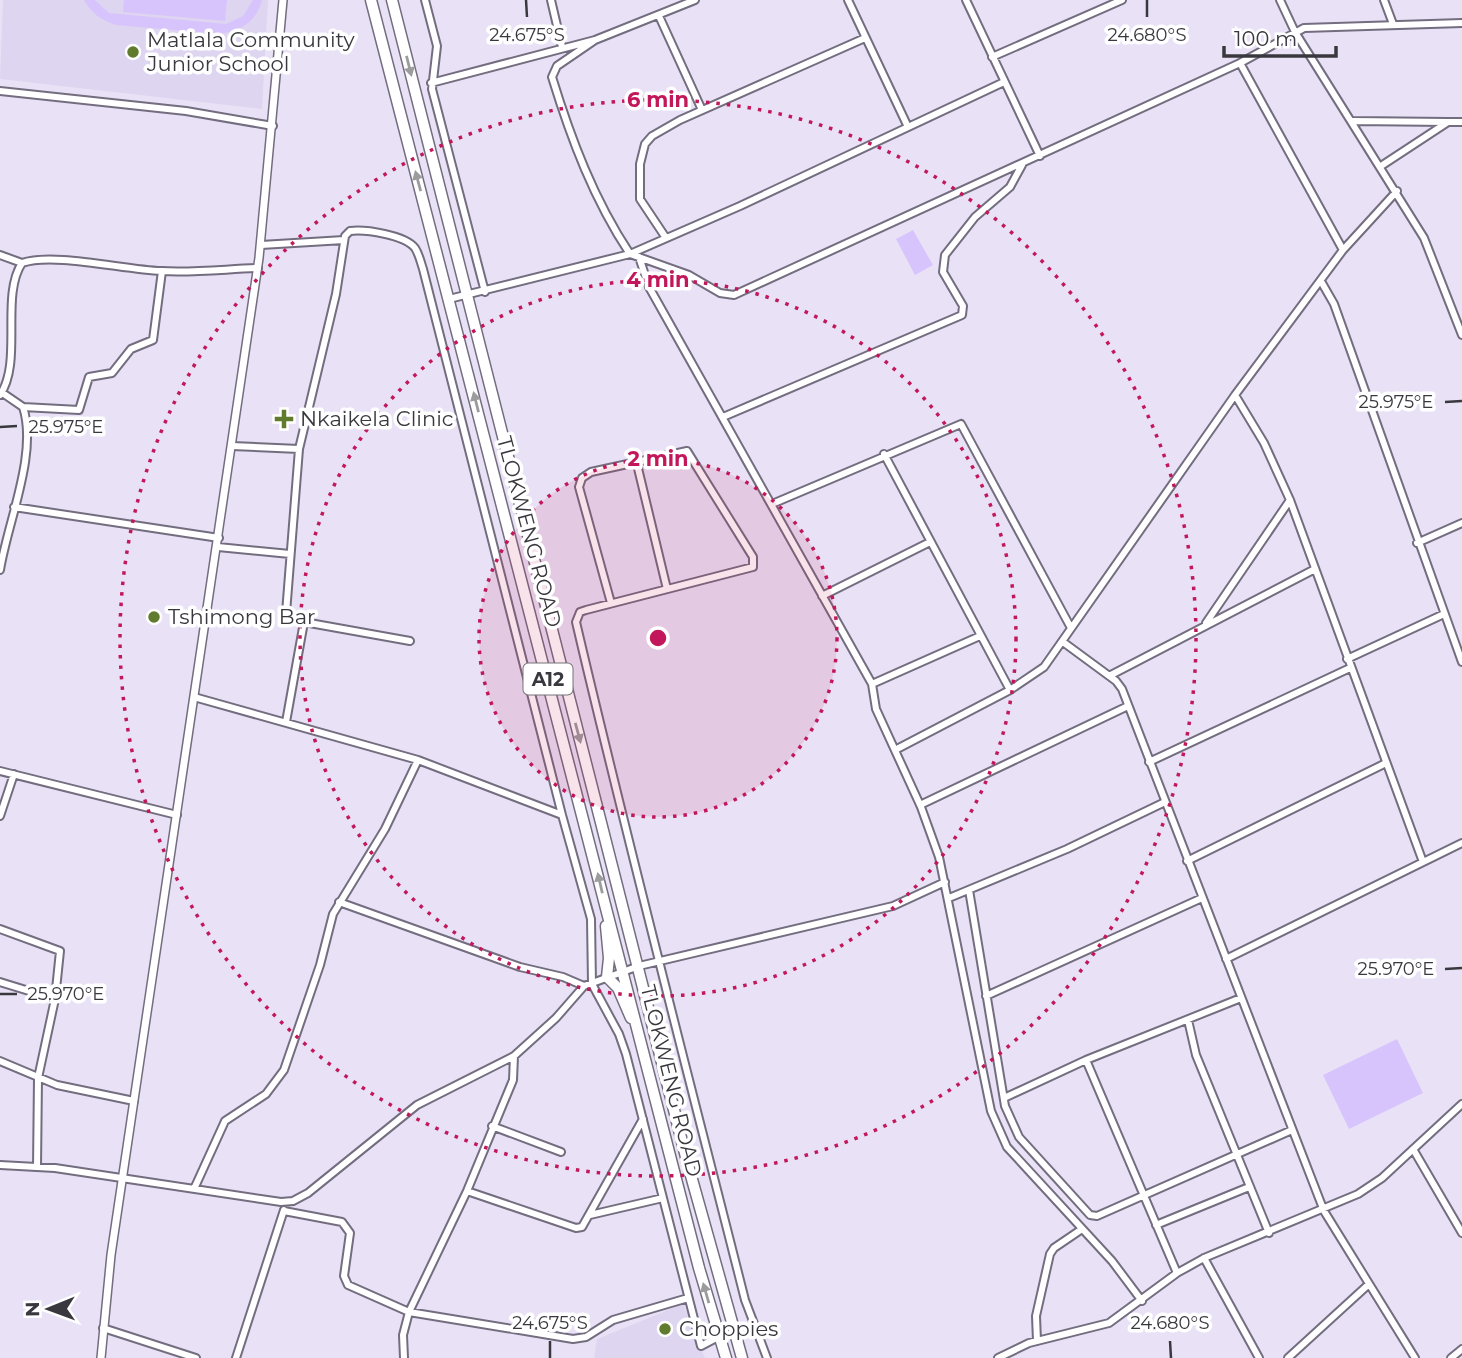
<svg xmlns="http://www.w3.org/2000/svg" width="1462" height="1358" viewBox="0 0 1462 1358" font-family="Montserrat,sans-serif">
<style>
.built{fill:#ded5f0}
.green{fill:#d8c4fd}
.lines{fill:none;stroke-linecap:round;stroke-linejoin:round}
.minor-casing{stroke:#736d7f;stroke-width:10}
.tertiary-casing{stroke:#736d7f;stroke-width:10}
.primary-casing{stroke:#736d7f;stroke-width:13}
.minor{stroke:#fff;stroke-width:6}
.tertiary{stroke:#fff;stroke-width:7}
.primary{stroke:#fff;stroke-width:10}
.oneway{fill:#9c9c9f}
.ticks{fill:none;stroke:#3a383f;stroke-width:2.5}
.ring{fill:none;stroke:#c2185b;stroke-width:3.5;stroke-dasharray:3.5 7}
.poi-dot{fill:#617b2e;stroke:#fff;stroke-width:2.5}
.labels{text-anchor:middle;stroke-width:7;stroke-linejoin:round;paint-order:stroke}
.shield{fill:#fff;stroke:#757479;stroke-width:2}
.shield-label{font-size:19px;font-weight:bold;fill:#3a383f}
.poi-label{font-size:21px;fill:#3a383f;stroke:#fff;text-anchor:start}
.street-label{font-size:21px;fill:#3a383f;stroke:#fff}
.ticks-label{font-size:18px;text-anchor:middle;fill:#3a383f;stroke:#fff;stroke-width:7;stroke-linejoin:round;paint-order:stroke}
.centre{fill:#c2185b;stroke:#fff;stroke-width:3.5}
.ring-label{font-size:21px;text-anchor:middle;font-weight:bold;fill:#c2185b;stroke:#fff;stroke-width:7;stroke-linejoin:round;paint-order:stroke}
</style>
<rect width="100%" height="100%" fill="#e9e2f6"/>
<path class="built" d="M3,0H268L262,109L0,79Z
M683,1304L705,1358H594L597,1339Z"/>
<path class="green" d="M84,0H95L109,13L226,24L243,16L253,0H262C256,22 241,31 219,34L116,25C101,20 92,14 84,0Z
M124,0H227L225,21L123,12Z
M913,230L933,265L915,275L896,239Z
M1397,1039L1423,1093L1349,1129L1323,1075Z"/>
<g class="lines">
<defs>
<path id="minor" d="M425,0L437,46L432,89L485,292
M551,0L562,47
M848,0L908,127
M966,0L1040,156
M1280,0L1295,32L1424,238L1462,335
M1384,0L1393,24
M659,16L702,110
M595,40L557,66L552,77C571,139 594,200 630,254L689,275L720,293L734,295L1240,63L1304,28L1462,23
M992,57L1122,0
M1240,63L1343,250
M431,83L595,40L695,0
M0,91L186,111L273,126
M1353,121L1448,122
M1381,166L1448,122H1462
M666,238L640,199V164L645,144L652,136L680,120L865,38
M261,245L344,240
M0,255L22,263
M639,257L649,287L872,684L876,709L921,807L939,857L991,1111L1007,1147L1112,1261L1142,1301
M1322,283L1334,304L1462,662
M449,299L630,254L740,206L1004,82
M0,395C23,362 0,296 22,263C53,252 125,270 161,271C193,273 226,269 258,268
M1235,395L1264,443L1290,500L1423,862
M23,407L79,410L89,377L112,373L131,349L153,340L162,271
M723,417L962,315L963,306L943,272L945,255L975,217L1010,187L1022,165
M232,446L299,449L286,613L304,622L410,641
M299,449L336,294L345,236L350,231C365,229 405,235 415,248C419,254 421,263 423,269L562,815L591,919L592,984L619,1034L626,1054L701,1346L718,1337
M884,454L1010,690
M636,460L667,589
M772,504L961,424L1071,628
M14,507L219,538
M1417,543L1462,523
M218,547L290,554
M0,570C8,521 38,453 23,407L1,392
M822,596L930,542
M611,603L579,487L582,478L591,472L687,451L753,557V567L586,610L580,612L576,622C629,849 688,1074 745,1300L767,1358
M1206,623L1290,500
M1063,642L1116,681L1122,689L1324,1211L1415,1358
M1347,659L1444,614
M1109,676L1315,569
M872,684L980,636
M194,697L418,760L562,815
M286,722L304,622
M895,750L1010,690L1044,667L1235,395L1343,250L1397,191
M1149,762L1350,668
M0,771L177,815
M920,805L1128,706
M0,816L14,774
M1187,861L1386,763
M969,890L1005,1106L1019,1137L1090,1215L1097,1216L1292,1130
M949,898L1067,849L1165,802
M339,902L520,967L563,977L584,986
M0,929L60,951L55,999
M1226,959L1462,843
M0,982L55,999L38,1078L37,1167
M986,996L1202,898
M1188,1020L1196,1055L1269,1233
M1086,1060L1177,1273
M0,1061L57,1085L134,1101
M1004,1098L1086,1060L1241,998
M492,1126L561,1152
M1413,1149L1462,1233
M0,1165L55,1168L281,1202L293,1201L308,1193L417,1105L514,1056L556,1018L584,986L639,966L893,906L945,882
M194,1189L225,1121L266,1094L284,1070L320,965L333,914L385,829L418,760
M467,1191L576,1228L582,1227L643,1119
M284,1211L342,1222L350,1233L344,1276L348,1285L409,1312L573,1339L586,1337L613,1320L688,1298
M590,1215L663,1198
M1156,1225L1249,1187
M1204,1258L1259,1358
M103,1328L196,1358
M1037,1341L1036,1316L1050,1254L1054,1248L1082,1229
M236,1358L284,1210
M404,1358L403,1335L409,1312L467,1191L513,1080L514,1056
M998,1358L1029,1343L1109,1323L1177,1273L1204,1258L1358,1194L1382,1178L1462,1104
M1288,1358L1369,1284
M1451,1358L1462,1349"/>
<path id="tertiary" d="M101,1358L111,1255L259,258L283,0"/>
<path id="primary" d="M371,0L699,1268L726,1358
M392,0L688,1165L742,1358
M606,926L609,958L607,977L618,988L631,1018"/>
</defs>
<use href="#minor" class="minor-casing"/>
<use href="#tertiary" class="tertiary-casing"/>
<use href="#primary" class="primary-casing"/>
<use href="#minor" class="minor"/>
<use href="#tertiary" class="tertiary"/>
<use href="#primary" class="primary"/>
</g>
<defs><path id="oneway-solid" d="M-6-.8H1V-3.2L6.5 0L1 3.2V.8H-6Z" transform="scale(1.75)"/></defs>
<g class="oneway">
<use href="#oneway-solid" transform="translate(409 66) rotate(76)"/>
<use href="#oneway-solid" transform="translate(418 181) rotate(-105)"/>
<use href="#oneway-solid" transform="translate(476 402) rotate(-104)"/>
<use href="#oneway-solid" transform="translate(578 733) rotate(75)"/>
<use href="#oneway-solid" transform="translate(600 883) rotate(-103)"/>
<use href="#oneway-solid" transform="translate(706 1293) rotate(-106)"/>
</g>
<path class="ticks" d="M526,0L527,17M1147,0V17M1445,402L1462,401M0,427L17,426M1445,969L1462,968M0,994H17M550,1341V1358M1170,1341L1171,1358"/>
<circle cx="658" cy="638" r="179" fill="#c2185b" fill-opacity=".12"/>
<g class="ring">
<circle cx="658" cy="638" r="179"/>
<circle cx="658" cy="638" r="358"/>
<circle cx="658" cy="638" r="538"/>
</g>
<g class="poi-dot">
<circle cx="133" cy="52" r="7"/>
<path d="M280.5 408.5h7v7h7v7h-7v7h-7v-7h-7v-7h7z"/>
<circle cx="154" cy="617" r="7"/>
<circle cx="665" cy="1329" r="7"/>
</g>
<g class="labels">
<rect class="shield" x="523.5" y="663.5" width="49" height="31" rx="5"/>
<g class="shield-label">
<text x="548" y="686">A12</text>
</g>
<g class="poi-label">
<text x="147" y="47">Matlala Community<tspan x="147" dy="24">Junior School</tspan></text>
<text x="300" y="426">Nkaikela Clinic</text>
<text x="168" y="624">Tshimong Bar</text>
<text x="679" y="1336">Choppies</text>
</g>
<g class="street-label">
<text transform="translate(529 532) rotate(75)" y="7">TLOKWENG ROAD</text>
<text transform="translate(671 1081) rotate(76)" y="7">TLOKWENG ROAD</text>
</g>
</g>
<g class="ticks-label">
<text x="527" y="41">24.675°S</text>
<text x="1147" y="41">24.680°S</text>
<text x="1396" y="408">25.975°E</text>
<text x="66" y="433">25.975°E</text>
<text x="1396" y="975">25.970°E</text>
<text x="66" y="1000">25.970°E</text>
<text x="550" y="1329">24.675°S</text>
<text x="1170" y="1329">24.680°S</text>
</g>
<circle cx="658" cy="638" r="10" class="centre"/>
<g class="ring-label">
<text x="658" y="107">6 min</text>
<text x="658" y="287">4 min</text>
<text x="658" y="466">2 min</text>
</g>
<g transform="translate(49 1309) rotate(269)" stroke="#ffffff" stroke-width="5" paint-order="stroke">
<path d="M0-5L12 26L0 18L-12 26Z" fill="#3a383f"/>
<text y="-10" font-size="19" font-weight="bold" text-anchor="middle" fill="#3a383f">N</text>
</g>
<path d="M1224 46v10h112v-10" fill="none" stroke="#3a383f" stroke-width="3.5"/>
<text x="1234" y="46" font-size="21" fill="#3a383f" stroke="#ffffff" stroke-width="5" paint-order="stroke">100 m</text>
</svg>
